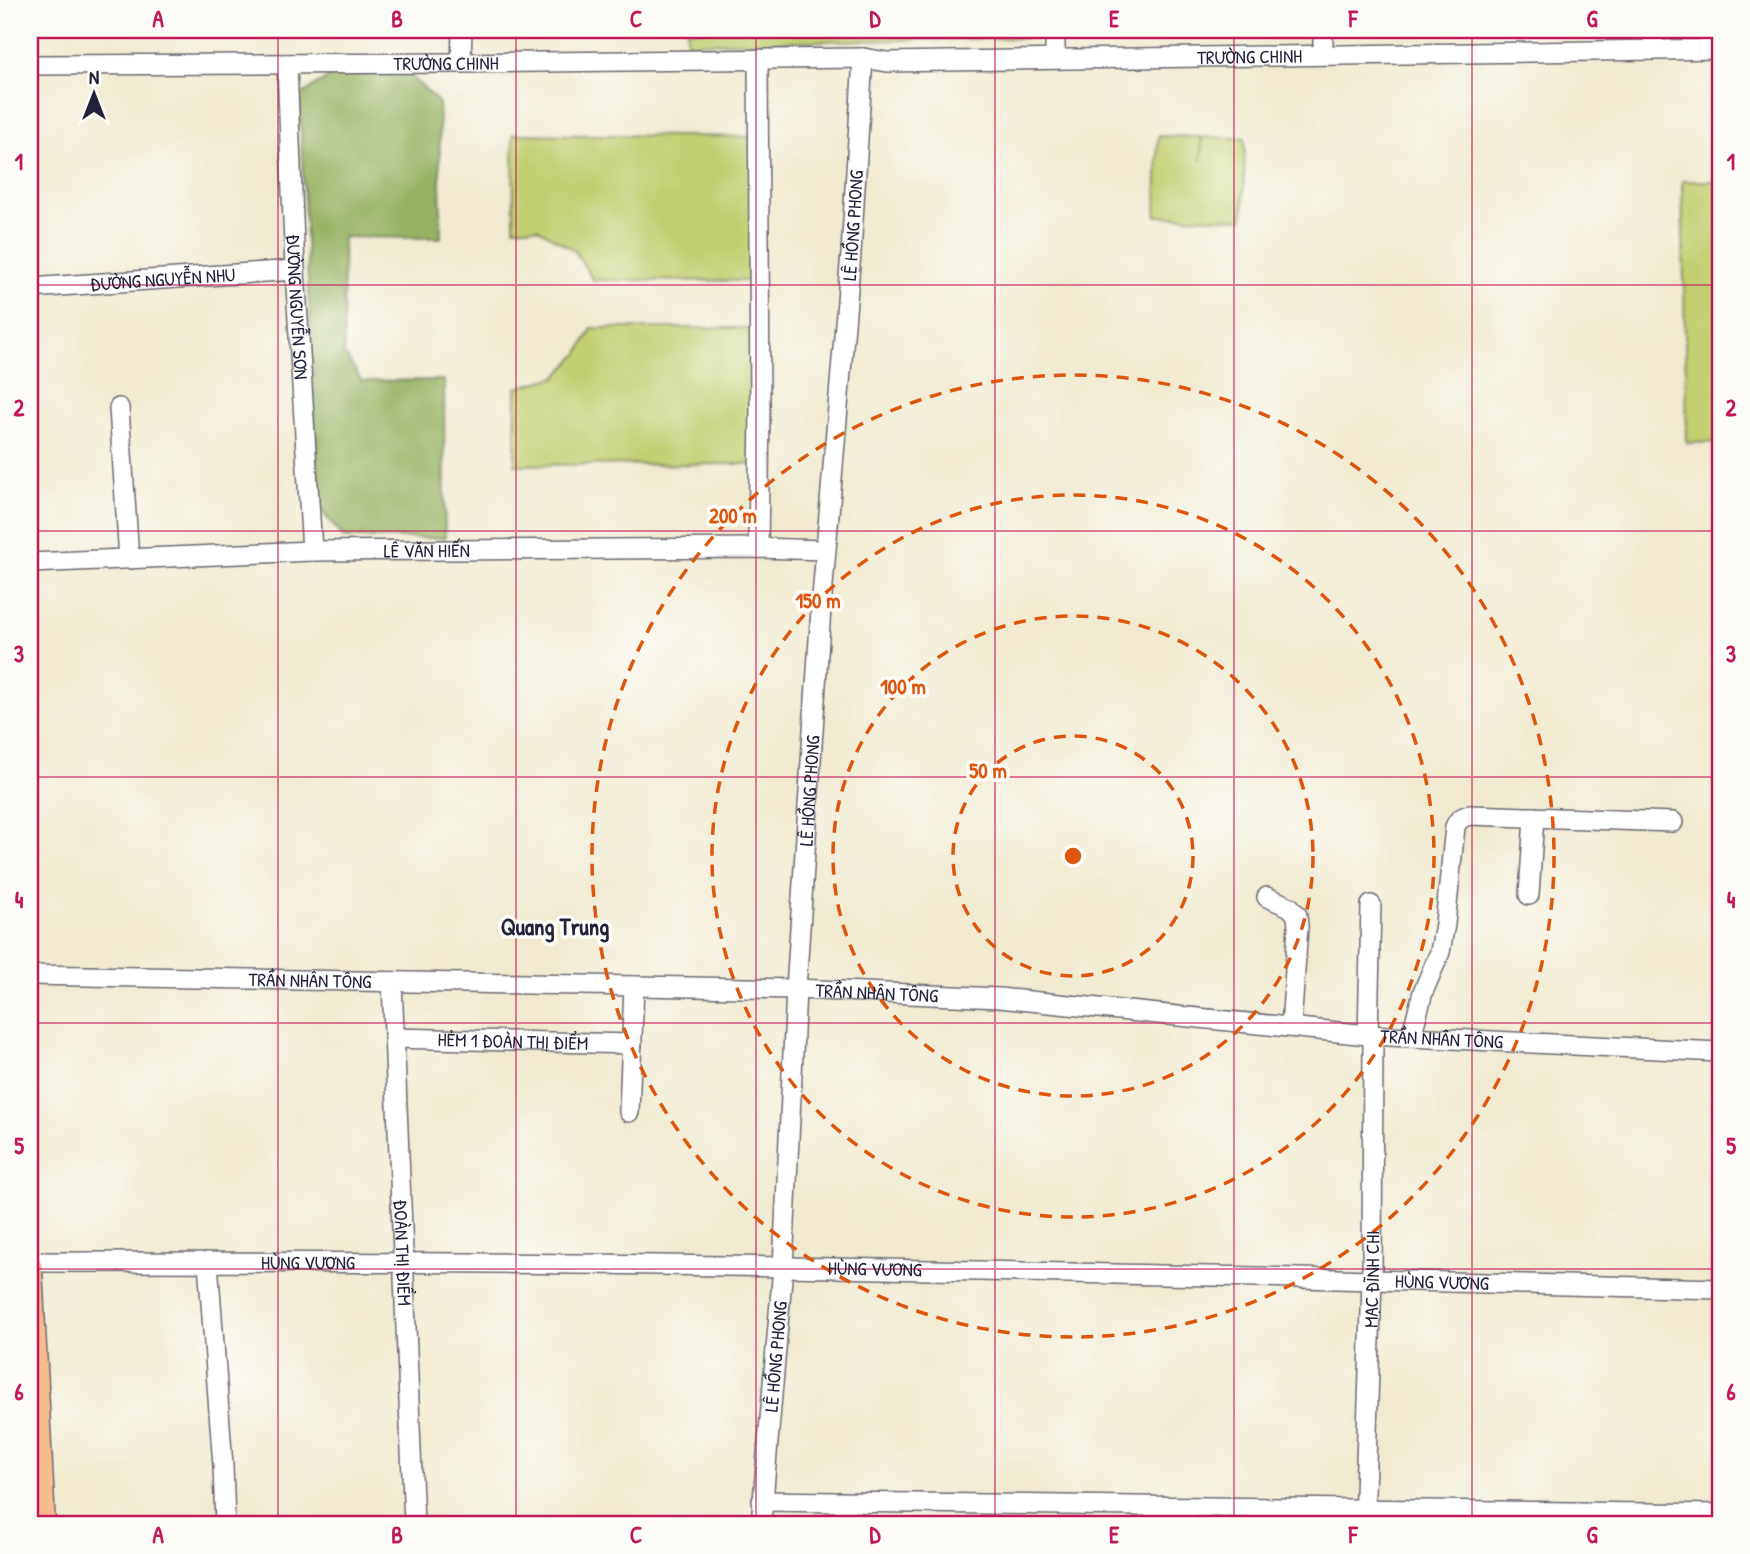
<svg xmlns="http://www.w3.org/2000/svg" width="1750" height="1554" viewBox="0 0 1750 1554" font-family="'Patrick Hand',sans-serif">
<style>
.green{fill:#c1cf70;stroke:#727856;stroke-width:2}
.forest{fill:#98b262;stroke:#5d6a4e;stroke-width:2}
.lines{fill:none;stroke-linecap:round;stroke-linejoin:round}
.minor-casing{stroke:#6a6870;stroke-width:22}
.major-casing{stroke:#6a6870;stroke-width:27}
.minor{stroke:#fff;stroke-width:19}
.major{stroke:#fabb8c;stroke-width:24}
.grid{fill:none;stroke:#c2185b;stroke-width:2;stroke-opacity:0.55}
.ring{fill:none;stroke:#de560e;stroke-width:3.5;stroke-dasharray:12 9}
.labels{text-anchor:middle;stroke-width:7;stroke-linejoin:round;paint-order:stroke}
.street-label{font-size:19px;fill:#22223b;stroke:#fdfcf7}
.quarter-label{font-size:23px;font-weight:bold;fill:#22223b;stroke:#fdfcf7}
.centre{fill:#de560e;stroke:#fdfcf7;stroke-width:3.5}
.ring-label{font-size:21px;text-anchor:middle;font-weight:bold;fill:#de560e;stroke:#fdfcf7;stroke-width:7;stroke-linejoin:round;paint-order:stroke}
.neatline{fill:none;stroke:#c2185b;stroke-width:2.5}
.grid-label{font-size:23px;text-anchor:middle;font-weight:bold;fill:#c2185b}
</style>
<rect width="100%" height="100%" fill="#fdfcf7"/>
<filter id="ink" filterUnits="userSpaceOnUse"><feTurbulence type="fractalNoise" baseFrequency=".0143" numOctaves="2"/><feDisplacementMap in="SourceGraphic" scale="14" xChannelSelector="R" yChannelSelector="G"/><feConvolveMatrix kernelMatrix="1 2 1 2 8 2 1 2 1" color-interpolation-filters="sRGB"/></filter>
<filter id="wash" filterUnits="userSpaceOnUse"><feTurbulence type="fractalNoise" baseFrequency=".00686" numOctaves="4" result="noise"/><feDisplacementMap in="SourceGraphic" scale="28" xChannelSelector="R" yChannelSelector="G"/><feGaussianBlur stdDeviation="1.57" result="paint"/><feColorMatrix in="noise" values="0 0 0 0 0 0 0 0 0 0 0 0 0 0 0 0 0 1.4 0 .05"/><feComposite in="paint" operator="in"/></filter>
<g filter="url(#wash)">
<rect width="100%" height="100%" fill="#f1ead1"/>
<path class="green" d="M687,30H1040L1031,38L687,43Z
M513,134L758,137L759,281L593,280L575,251L537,228H514Z
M1158,136L1201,137V161L1202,137L1245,138L1243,219L1156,216Z
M1682,181H1720V442L1687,443Z
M592,328H759V464L515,465L516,388L556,377L579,353Z"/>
<path class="forest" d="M334,74L410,75L439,103L441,238L343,237L344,353L362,381L444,380L445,538H344L319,508L299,96Z"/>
</g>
<g filter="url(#ink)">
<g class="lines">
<defs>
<g id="minor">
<path d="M1653,30V50"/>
<path d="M1323,44V30"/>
<path d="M1055,50V30"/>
<path d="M461,63L462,30"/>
<path id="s1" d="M287,64L295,270L312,551"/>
<path id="s2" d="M30,65L461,63L863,58L887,62L1720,49"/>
<path id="s3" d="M30,288L295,270"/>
<path d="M119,408L129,559"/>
<path d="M758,548L760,410L758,60"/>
<path id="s4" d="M30,563L312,551L758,548L825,550"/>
<path d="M1529,895L1534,817"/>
<path d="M1267,897L1290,907L1297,915L1298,927L1291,1027"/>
<path id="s5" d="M30,975L796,989L999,998L1368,1035L1720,1052"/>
<path id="s6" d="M392,982L414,1524"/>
<path d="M1368,1035L1371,905"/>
<path d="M1411,1037L1423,992L1440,952L1445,924L1455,827C1458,819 1462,817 1470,815L1673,822"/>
<path id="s7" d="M394,1038L632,1044"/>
<path d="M629,1112L634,986"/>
<path id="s8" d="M30,1262C282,1262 534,1262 786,1267C1097,1272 1409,1281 1720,1289"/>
<path d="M208,1262L223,1466L225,1524"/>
<path d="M762,1501L1720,1514"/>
<path id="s9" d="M761,1524L783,1267L796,989L821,609L851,253L863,58"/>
<path id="s10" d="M1364,1524L1372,1279L1373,1035"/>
</g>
<path id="major" d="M30,1268L43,1524"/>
</defs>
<use href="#minor" class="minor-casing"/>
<use href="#major" class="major-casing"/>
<use href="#minor" class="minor"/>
<use href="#major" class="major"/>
</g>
</g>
<path class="grid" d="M278,30V1524M516,30V1524M756,30V1524M995,30V1524M1234,30V1524M1472,30V1524M30,285H1720M30,531H1720M30,777H1720M30,1023H1720M30,1269H1720"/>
<g class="ring">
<circle cx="1073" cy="856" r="120"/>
<circle cx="1073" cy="856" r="240"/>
<circle cx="1073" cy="856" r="361"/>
<circle cx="1073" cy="856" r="481"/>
</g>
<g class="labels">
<g class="street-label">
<text dy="7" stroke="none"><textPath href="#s2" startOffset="1220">TRƯỜNG CHINH</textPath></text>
<text dy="7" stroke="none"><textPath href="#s2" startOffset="416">TRƯỜNG CHINH</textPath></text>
<text dy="7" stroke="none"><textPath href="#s9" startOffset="1302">LÊ HỒNG PHONG</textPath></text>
<text dy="7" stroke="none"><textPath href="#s3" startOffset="133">ĐƯỜNG NGUYỄN NHU</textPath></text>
<text dy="7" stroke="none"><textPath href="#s1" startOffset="243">ĐƯỜNG NGUYỄN SƠN</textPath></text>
<text dy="7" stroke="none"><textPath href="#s4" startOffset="397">LÊ VĂN HIẾN</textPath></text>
<text dy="7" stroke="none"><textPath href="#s9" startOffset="735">LÊ HỒNG PHONG</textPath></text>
<text dy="7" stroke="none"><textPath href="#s5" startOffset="280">TRẦN NHÂN TÔNG</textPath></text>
<text dy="7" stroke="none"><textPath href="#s5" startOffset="847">TRẦN NHÂN TÔNG</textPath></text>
<text dy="7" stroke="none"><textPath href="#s5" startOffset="1414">TRẦN NHÂN TÔNG</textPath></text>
<text dy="7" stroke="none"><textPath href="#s7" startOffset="119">HẺM 1 ĐOÀN THỊ ĐIỂM</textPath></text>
<text dy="7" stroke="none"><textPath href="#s6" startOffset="271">ĐOÀN THỊ ĐIỂM</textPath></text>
<text dy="7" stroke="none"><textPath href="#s8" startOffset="278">HÙNG VƯƠNG</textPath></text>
<text dy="7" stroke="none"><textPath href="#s8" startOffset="845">HÙNG VƯƠNG</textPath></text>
<text dy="7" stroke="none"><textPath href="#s10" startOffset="245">MẠC ĐĨNH CHI</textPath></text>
<text dy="7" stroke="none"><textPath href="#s8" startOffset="1412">HÙNG VƯƠNG</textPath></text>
<text dy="7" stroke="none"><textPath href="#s9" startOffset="168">LÊ HỒNG PHONG</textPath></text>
</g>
<g class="quarter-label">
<text x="555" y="935">Quang Trung</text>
</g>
</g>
<circle cx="1073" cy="856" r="10" class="centre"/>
<g class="ring-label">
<text x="733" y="523">200 m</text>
<text x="818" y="608">150 m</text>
<text x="903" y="694">100 m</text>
<text x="988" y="778">50 m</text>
</g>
<rect width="1750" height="1554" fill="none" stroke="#fdfcf7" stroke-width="77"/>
<g transform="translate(94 94)" stroke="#fdfcf7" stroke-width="5" paint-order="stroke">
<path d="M0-5L12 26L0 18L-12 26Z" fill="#22223b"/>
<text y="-10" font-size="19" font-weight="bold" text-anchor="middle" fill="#22223b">N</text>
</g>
<rect x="38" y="38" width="1674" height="1478" class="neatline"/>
<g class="grid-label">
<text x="158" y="27">A</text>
<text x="397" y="27">B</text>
<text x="636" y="27">C</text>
<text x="875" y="27">D</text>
<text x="1114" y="27">E</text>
<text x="1353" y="27">F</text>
<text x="1592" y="27">G</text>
<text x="19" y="170">1</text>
<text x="1731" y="170">1</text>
<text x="19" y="416">2</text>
<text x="1731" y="416">2</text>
<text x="19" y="662">3</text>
<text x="1731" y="662">3</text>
<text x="19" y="908">4</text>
<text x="1731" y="908">4</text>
<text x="19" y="1154">5</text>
<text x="1731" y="1154">5</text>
<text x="19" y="1400">6</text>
<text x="1731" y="1400">6</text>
<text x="158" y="1543">A</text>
<text x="397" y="1543">B</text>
<text x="636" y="1543">C</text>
<text x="875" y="1543">D</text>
<text x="1114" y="1543">E</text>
<text x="1353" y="1543">F</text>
<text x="1592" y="1543">G</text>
</g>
</svg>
